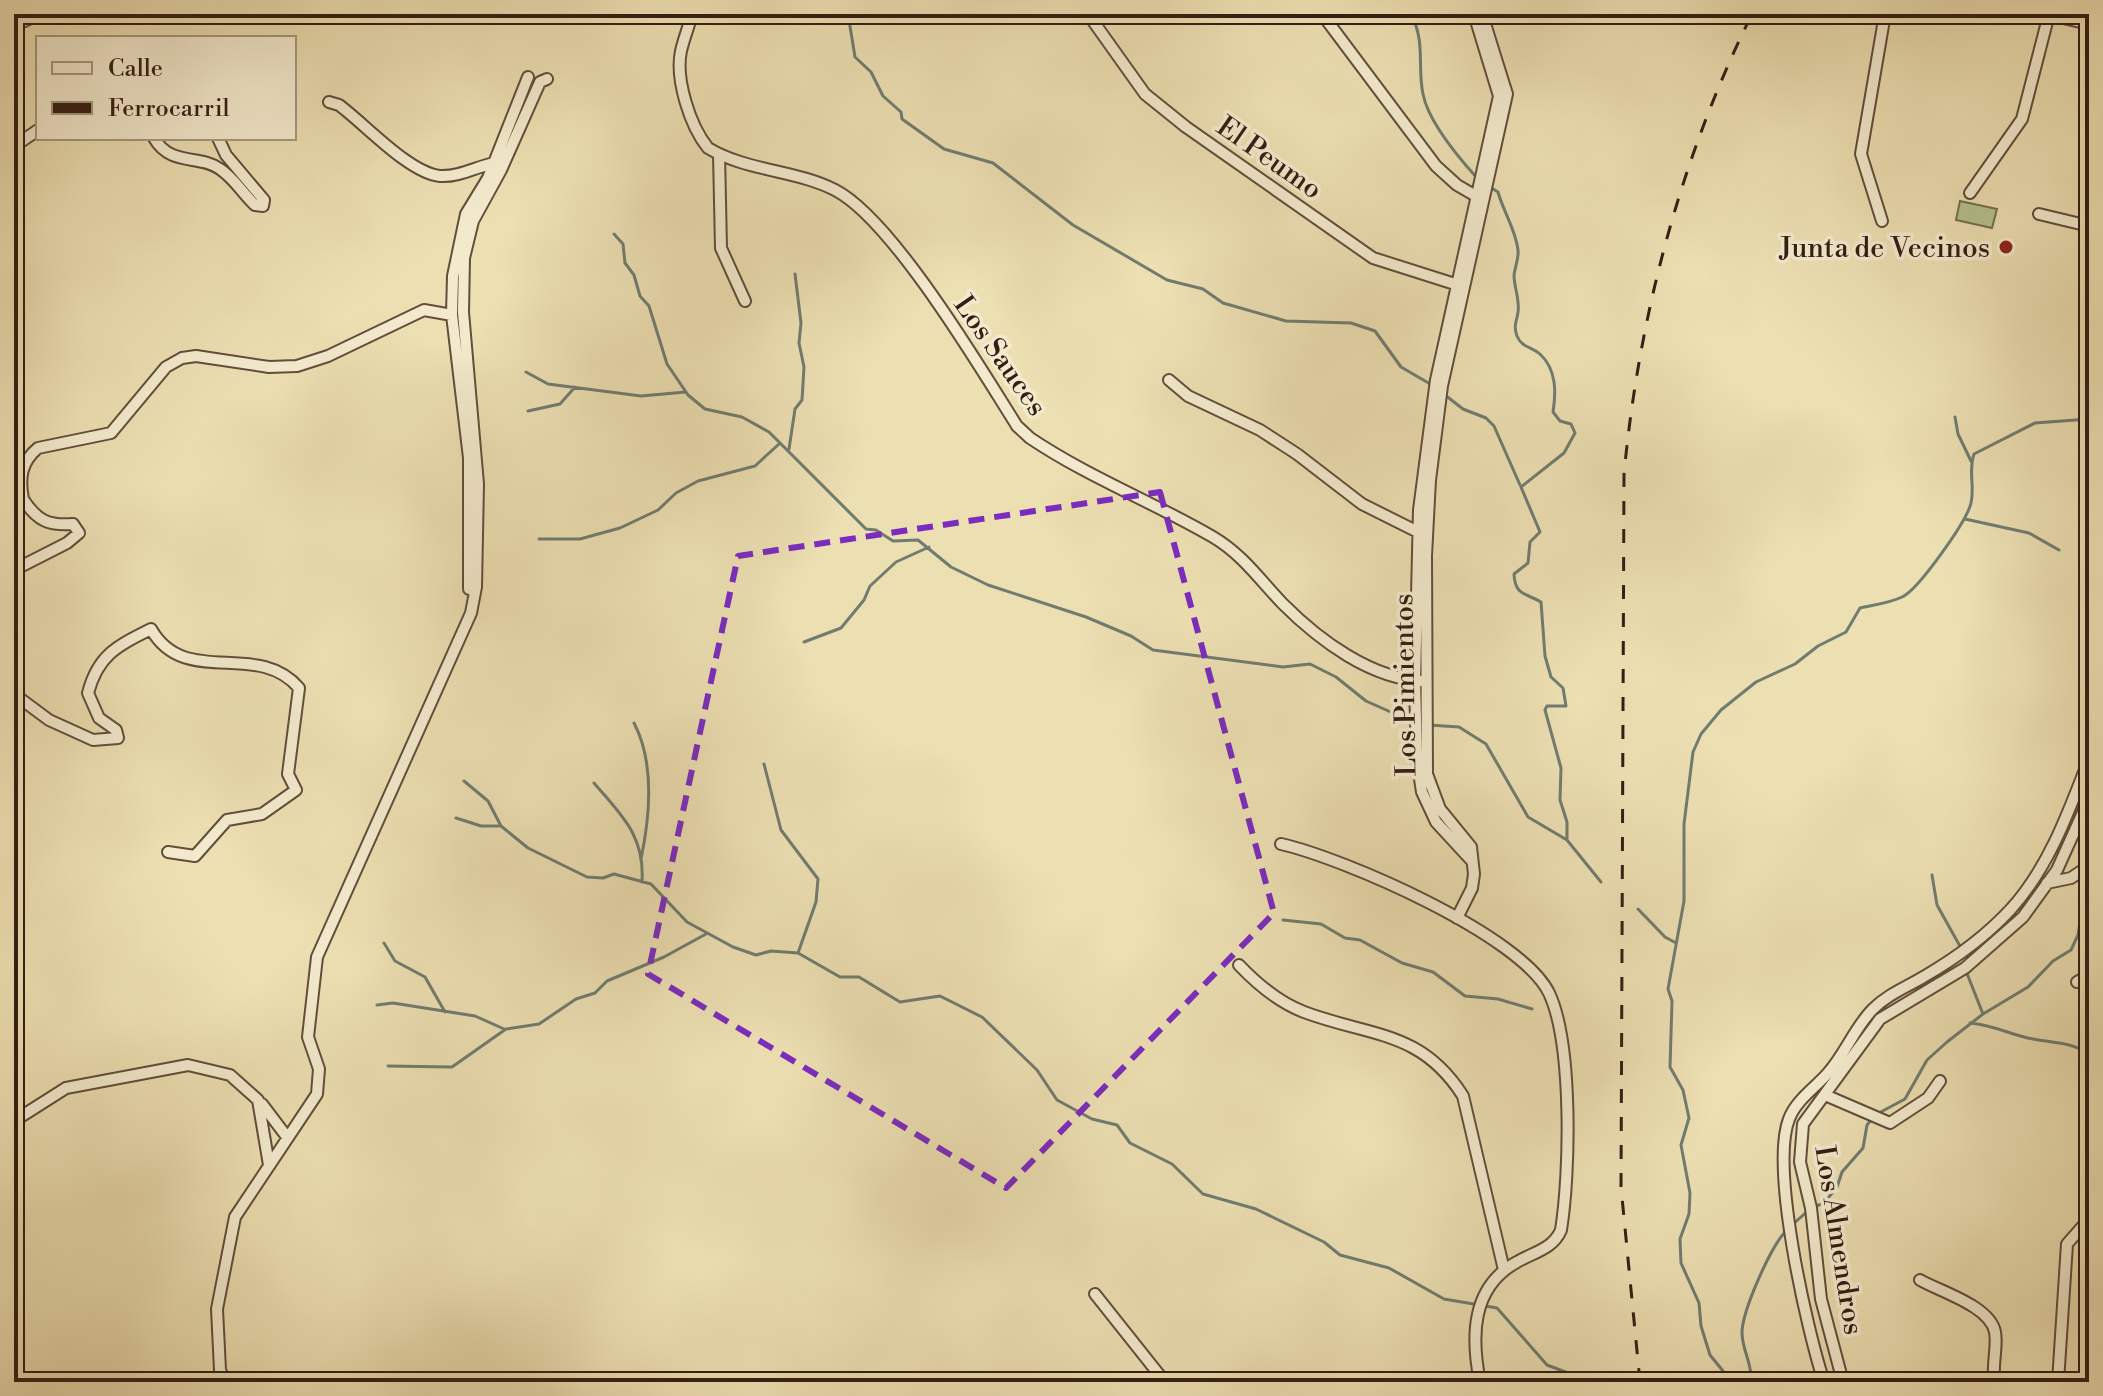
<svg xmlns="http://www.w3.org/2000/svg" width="2103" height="1396" viewBox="0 0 2103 1396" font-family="'Libre Bodoni',serif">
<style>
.green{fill:#b4c28f;stroke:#747052;stroke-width:2}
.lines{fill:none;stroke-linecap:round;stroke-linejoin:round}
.stream{stroke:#707c70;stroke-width:3}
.minor-casing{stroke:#614e3c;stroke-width:14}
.minor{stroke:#f3eacd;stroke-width:10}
.rail{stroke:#331d14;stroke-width:3;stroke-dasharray:14 14;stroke-linecap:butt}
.marked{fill:none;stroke:#7b2cbf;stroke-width:6;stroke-dasharray:16 10;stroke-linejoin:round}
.poi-dot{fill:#8f2418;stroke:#f3eacd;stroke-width:3}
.labels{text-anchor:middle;stroke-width:7;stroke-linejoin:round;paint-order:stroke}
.street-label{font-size:28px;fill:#331d14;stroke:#f3eacd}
.poi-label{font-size:28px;fill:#331d14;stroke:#f3eacd;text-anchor:end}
</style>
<rect width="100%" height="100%" fill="#ecdfb2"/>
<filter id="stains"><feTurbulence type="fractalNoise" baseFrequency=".0025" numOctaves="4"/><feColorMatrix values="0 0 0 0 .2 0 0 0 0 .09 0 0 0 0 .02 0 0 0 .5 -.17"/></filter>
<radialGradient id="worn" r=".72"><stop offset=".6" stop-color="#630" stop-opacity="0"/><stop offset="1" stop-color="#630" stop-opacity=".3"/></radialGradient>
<path class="green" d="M1960,201L1997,209L1992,228L1956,220Z"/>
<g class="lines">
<path class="stream" d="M848,14L855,57L871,72L883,96L901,112L902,119L944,149L993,163L1073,225L1167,280L1203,289L1223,303L1286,321L1351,323L1375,331L1401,367L1432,385
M1411,14C1426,43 1417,66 1423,94C1428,121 1459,158 1477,178
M1490,187L1498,192C1503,211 1516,230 1518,250C1519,259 1515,266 1514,275C1514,287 1520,300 1518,312C1517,321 1513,325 1517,336C1522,348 1531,346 1540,354C1557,370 1556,393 1553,412L1560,421L1571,424L1575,433L1564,453L1521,487L1540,532L1530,542L1528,563L1514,574C1515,596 1526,593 1541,602L1545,656L1551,677L1563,688L1566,706H1547L1545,710L1561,768L1560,800L1567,822V840L1601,882
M614,234L623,244L625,263L634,275L640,296L649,306L667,364L688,395L705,409L742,417L769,432L866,529L876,530L893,541L918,540L951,567L988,585L1086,617L1131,636L1153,650L1283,667L1310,664L1336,677L1366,701L1413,722
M526,372L548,384L641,396L686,392
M1445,395L1463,409L1486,418L1494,426L1520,485
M528,411L560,404L575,387
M1955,417L1958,434L1971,461
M789,449L795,409L802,400L804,367L799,343L801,323L795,274
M1965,519L2029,533L2059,550
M539,539H580L620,528L658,510L676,493L698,481L755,466L779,444
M804,642L841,628L864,600L870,586L896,562L929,547
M634,723C655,763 650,816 641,859
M1429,725L1459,727L1486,744L1528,817L1567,840
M764,764L781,830L818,879L816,902L798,953
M464,781L488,801L501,826L528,848L587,877L603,878L614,874L651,884L687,922L733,947L756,955L771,951L798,953L840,977H859L900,1002L940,996L982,1017L1037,1070L1057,1100L1092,1119L1117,1125L1130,1143L1172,1164L1203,1194L1256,1209L1324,1242L1340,1255L1389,1268L1444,1299L1497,1308L1547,1365L1592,1382
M594,783C621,815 645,835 642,882
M456,818L481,826H499
M1932,875L1937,905L1961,948
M1638,909L1665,937L1676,943
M1283,920L1321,924L1345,938L1360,940L1402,963L1433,972L1465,996L1498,999L1532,1009
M384,943L395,961L425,977L445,1012
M1966,971L1983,1014
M377,1005L393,1003L475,1016L504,1029
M1970,1023C1994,1025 2011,1035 2033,1039C2054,1043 2070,1042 2089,1053
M388,1066L452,1067L506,1029L539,1024L576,999L595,993L607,981L664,957L706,934
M1877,1114L1905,1099L1927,1060L1947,1042L1983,1014L2028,987L2053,961L2071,950L2078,935L2082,909L2089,897
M1791,1226L1811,1208L1824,1203L1837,1187L1842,1172L1863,1148L1867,1125L1872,1119
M1732,1382L1710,1355L1701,1326L1699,1303L1681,1263L1680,1239L1689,1214L1690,1193L1681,1145L1689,1118L1683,1090L1670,1067L1672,1001L1668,989L1684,901V824L1693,752L1701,734L1721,710L1756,682L1795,664L1818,646L1846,632L1860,608C1873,605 1890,603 1902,597C1918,590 1967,521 1971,503C1975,486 1968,471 1974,454L2035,423L2089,419
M1751,1382C1753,1365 1742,1350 1742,1333C1742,1311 1771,1246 1786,1231"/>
<defs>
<path id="minor" d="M692,14C689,26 684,38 681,51C675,79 690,126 708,148C746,171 796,170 835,190C892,219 981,369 1017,426L1030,438C1088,477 1153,502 1213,537C1242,554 1260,580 1283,604C1319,640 1372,680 1425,681
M1088,14L1145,94L1186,127L1373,258L1458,285
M1322,14L1436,166L1457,185L1481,199
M2046,14L2089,24
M14,26L39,14
M329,102L339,105C365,124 409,173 440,176C459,177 476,167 494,163
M154,138C171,167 199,154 220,169C234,178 243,194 255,205L263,206L264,200L226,155L218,138
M14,154L19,143L38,130
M719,154L721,248L745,301
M1970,193L2022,119L2049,14
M2039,214L2089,226
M1882,221L1861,154L1885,14
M1169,380L1188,396L1260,430L1297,454L1362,504L1418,532
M14,570L67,543L79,533L73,524C49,526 37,521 23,499C19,478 21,462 38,448L111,433L166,367L182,358L196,356L269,367L297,366L328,356L424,310L452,315
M469,589V458L452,315L453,276L466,214L488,178L528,77
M14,694L49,720L93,740L118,738L116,730L99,718L88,693C98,655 117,646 151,629C185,689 257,639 299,688L288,774L296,790L262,814L227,820L195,856L168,852
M1281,844C1343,858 1521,935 1549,993C1573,1044 1570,1174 1561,1230C1553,1249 1534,1252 1517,1262C1471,1287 1471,1337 1480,1382
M1472,861L1436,822L1422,792L1417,759L1415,681L1419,510L1436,380L1499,96L1474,14
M2047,883L2071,878L2089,866
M1457,918L1472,888L1474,874L1471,847L1440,809L1427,774L1426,556L1430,480L1442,386L1507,94L1482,14
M1239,965C1258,985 1278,1002 1304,1012C1371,1037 1421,1030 1463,1096L1504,1270
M2077,982L2089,975
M1825,1095L1890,1123L1928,1098L1940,1081
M262,1104L287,1137
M14,1121L66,1088L188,1065L230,1075L258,1100L269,1165
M1920,1280C1941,1292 1990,1306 1995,1332C1998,1348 1991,1366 1995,1382
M1095,1294L1165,1382
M225,1382L220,1370L217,1309L235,1217L317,1094L319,1069L308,1037L317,957L471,613L476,587L478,484L463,312L464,258L473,221L501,170L540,82L547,79
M1824,1382C1807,1330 1770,1168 1789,1119C1796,1100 1815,1088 1828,1073C1845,1054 1855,1027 1873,1009C1888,994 1907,987 1925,976C1956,958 1986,936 2011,909C2049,867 2069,811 2089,759
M1843,1382L1821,1299L1811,1208L1800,1162L1803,1124L1880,1019L1965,968L2023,917L2057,870L2089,799
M2058,1382L2067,1244L2089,1219"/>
</defs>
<use href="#minor" class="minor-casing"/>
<use href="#minor" class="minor"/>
<path class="rail" d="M1640,1382L1621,1187L1624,474C1639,315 1681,157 1752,14"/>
</g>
<path class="marked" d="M1160,492L1274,913L1006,1188L648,974L738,556Z"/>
<circle class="poi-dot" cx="2006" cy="247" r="8"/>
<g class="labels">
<g class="street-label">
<text transform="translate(1270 157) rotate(35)" y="10">El Peumo</text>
<text transform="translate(1001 355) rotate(55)" y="10">Los Sauces</text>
<text transform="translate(1404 685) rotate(-91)" y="10">Los Pimientos</text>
<text transform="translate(1840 1240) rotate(81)" y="10">Los Almendros</text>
</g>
<g class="poi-label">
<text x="1990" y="257">Junta de Vecinos</text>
</g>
</g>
<rect width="2103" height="1396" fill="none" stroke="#ecdfb2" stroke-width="48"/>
<rect x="16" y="16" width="2071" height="1364" fill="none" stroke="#331d14" stroke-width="4"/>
<rect x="24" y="24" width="2055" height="1348" fill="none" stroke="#331d14" stroke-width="2"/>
<rect x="36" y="36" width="260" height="104" fill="#f3eacd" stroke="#a69883" stroke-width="2"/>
<rect x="52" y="62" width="40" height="12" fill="#f3eacd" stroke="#a69883" stroke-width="2"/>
<text x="108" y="76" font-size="24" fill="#331d14">Calle</text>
<rect x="52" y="102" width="40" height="12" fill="#331d14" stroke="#a69883" stroke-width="2"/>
<text x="108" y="116" font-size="24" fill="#331d14">Ferrocarril</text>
<rect width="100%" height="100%" filter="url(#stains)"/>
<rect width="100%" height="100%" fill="url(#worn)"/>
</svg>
